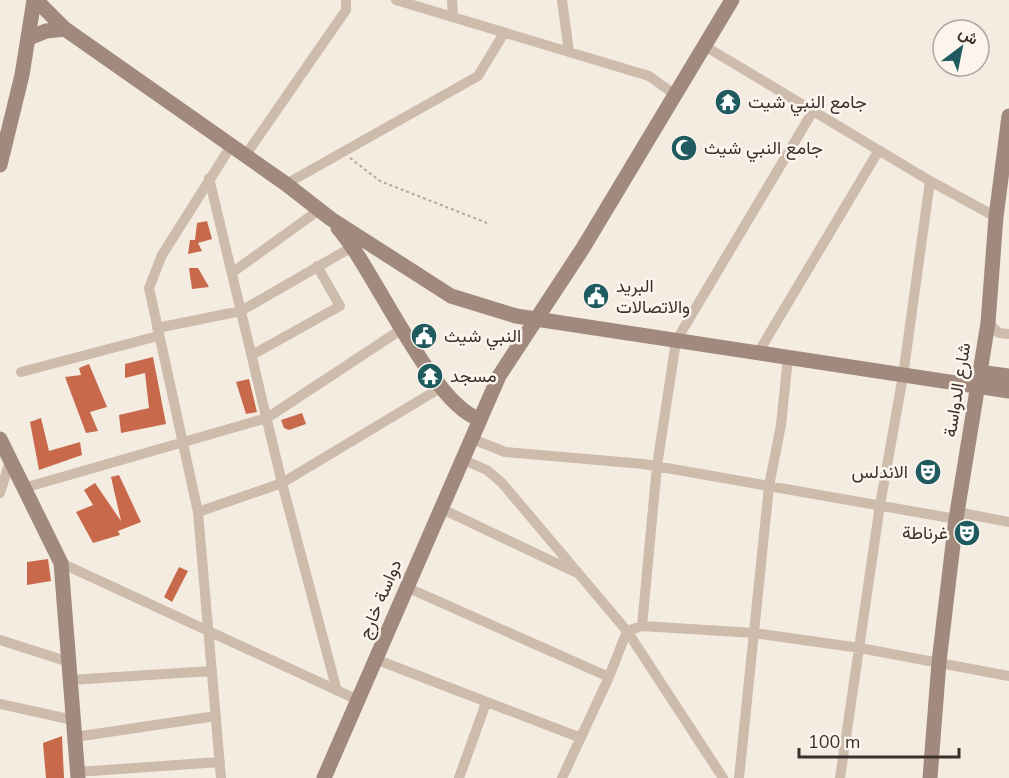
<svg xmlns="http://www.w3.org/2000/svg" width="1009" height="778" viewBox="0 0 1009 778" font-family="'Nunito Sans',Vazirmatn,sans-serif">
<style>
.building{fill:#c8694b}
.lines{fill:none;stroke-linecap:round;stroke-linejoin:round}
.path{stroke:#b9a596;stroke-width:2;stroke-dasharray:3 3;stroke-linecap:butt}
.street{stroke:#cdbbac;stroke-width:10}
.secondary{stroke:#a18a7d;stroke-width:15}
.labels{text-anchor:middle;stroke-width:5;stroke-linejoin:round;paint-order:stroke}
.poi-label{font-size:18px;fill:#3b302b;stroke:#fbf5ee;text-anchor:start}
.street-label{font-size:18px;fill:#3b302b;stroke:#fbf5ee}
</style>
<rect width="100%" height="100%" fill="#f4ebe1"/>
<path class="building" d="M207,221L212,239L198,243L202,251L188,254L190,240H195L197,223Z
M189,268H198L209,287L192,289Z
M153,357L166,424L121,433L119,415L149,408L145,373L125,378V364Z
M89,364L107,407L90,412L98,431L86,433L65,377L81,375L79,368Z
M249,379L257,412L246,414L236,382Z
M302,413L306,424L289,430L284,428L281,420Z
M41,418L49,451L80,442L82,455L39,470L30,422Z
M119,475L141,522L118,531L120,535L93,543L76,512L93,505L84,490L95,483L121,521L111,477Z
M48,559L51,581L27,585V562Z
M179,567L188,571L172,602L164,597Z
M62,736L64,778H46L43,743Z"/>
<g class="lines">
<path class="path" d="M350,158L380,181L487,223"/>
<path class="street" d="M396,0L649,76L674,94
M452,0L453,17
M562,0L569,52
M703,45L930,181L996,217
M245,156L346,10V0
M209,178L282,483L337,691
M286,184L478,76L504,33
M233,272L319,210
M988,323L999,333L1009,334
M157,328L241,311L352,247
M758,353L879,150
M252,355L340,306L317,266
M21,372L158,336
M470,438L505,452L644,464L956,519
M461,459L487,470L502,483L627,631L723,778
M24,488L267,418L402,329
M0,493L10,461
M440,508L575,572
M198,512L282,483L442,387
M957,512L1009,522
M61,563L358,700
M406,587L609,677
M642,626L657,466L676,341L813,111
M0,640L69,662
M375,659L581,738
M70,680L212,671
M0,704L73,720
M75,737L216,716
M77,772L220,762
M221,778L198,512L149,288L162,255L231,146
M459,778L486,703
M562,778L609,677L627,631L642,626L754,633L860,648L1009,676
M739,778L769,486L781,425L788,358
M840,778L880,505L903,376L930,181"/>
<path class="secondary" d="M36,0L65,29L286,184L331,219L451,296L516,316L1009,391
M29,38L46,31L65,29
M0,165L22,75L34,0
M338,228C374,269 431,403 479,419
M979,372L1009,376
M0,439L61,563L78,778
M324,778L499,376L583,248L732,0
M930,778L939,662L956,519L988,323L996,217L1009,116"/>
</g>
<defs>
<symbol id="temple-disc" viewBox="-11 -11 22 22"><circle r="9.5" fill="#1f5a5e" stroke="#fbf5ee"/><path d="M0-6L5-2H3V0L6.5 2.5H4V6H1.5V3h-3V6H-4V2.5H-6.5L-3 0V-2H-5Z" fill="#fff"/></symbol>
<symbol id="mosque-disc" viewBox="-11 -11 22 22"><circle r="9.5" fill="#1f5a5e" stroke="#fbf5ee"/><path d="M3.5-4.9A6 6 0 1 0 3.5 4.9A5 5 0 1 1 3.5-4.9Z" fill="#fff"/></symbol>
<symbol id="civic-disc" viewBox="-11 -11 22 22"><circle r="9.5" fill="#1f5a5e" stroke="#fbf5ee"/><path d="M-.6-6.5H3V-4.5H.6V-3L4-1V1h2V6H-6V1h2V-1L-.6-3ZM-1.2 2.5V6h2.4V2.5Z" fill="#fff"/></symbol>
<symbol id="theatre-disc" viewBox="-11 -11 22 22"><circle r="9.5" fill="#1f5a5e" stroke="#fbf5ee"/><path d="M-5-5.5Q0-4 5-5.5V0Q5 5 0 6Q-5 5-5 0ZM-3.3-2.5H-1v1.5H-3.3ZM1-2.5H3.3v1.5H1ZM-2.8 1Q0 5.5 2.8 1Z" fill="#fff"/></symbol>
</defs>
<g fill-rule="evenodd">
<use href="#temple-disc" x="713" y="87" width="30" height="30"/>
<use href="#mosque-disc" x="669" y="133" width="30" height="30"/>
<use href="#civic-disc" x="581" y="281" width="30" height="30"/>
<use href="#civic-disc" x="409" y="321" width="30" height="30"/>
<use href="#temple-disc" x="415" y="361" width="30" height="30"/>
<use href="#theatre-disc" x="913" y="457" width="30" height="30"/>
<use href="#theatre-disc" x="952" y="518" width="30" height="30"/>
</g>
<g class="labels">
<g class="poi-label">
<text x="748" y="108">جامع النبي شيت</text>
<text x="704" y="154">جامع النبي شيث</text>
<text x="616" y="292">البريد<tspan x="616" dy="21">والاتصالات</tspan></text>
<text x="444" y="342">النبي شيث</text>
<text x="450" y="382">مسجد</text>
<text x="908" y="478" text-anchor="end">الاندلس</text>
<text x="948" y="539" text-anchor="end">غرناطة</text>
</g>
<g class="street-label">
<text transform="translate(957 390) rotate(-81)" y="6">شارع الدواسة</text>
<text transform="translate(380 599) rotate(-67)" y="6">دواسة خارج</text>
</g>
</g>
<g transform="translate(961 48) rotate(32)"><circle r="28" fill="#fbf5ee" stroke="#aea6a0" stroke-width="1.5"/>
<path d="M0-4.5L10 22L0 15L-10 22Z" fill="#1f5a5e"/>
<text y="-9" font-size="16" font-weight="bold" text-anchor="middle" fill="#3b302b">ش</text>
</g>
<path d="M799 748v9h160v-9" fill="none" stroke="#3b302b" stroke-width="3"/>
<text x="808" y="748" font-size="18" fill="#3b302b" stroke="#fbf5ee" stroke-width="4.5" paint-order="stroke">100 m</text>
</svg>
